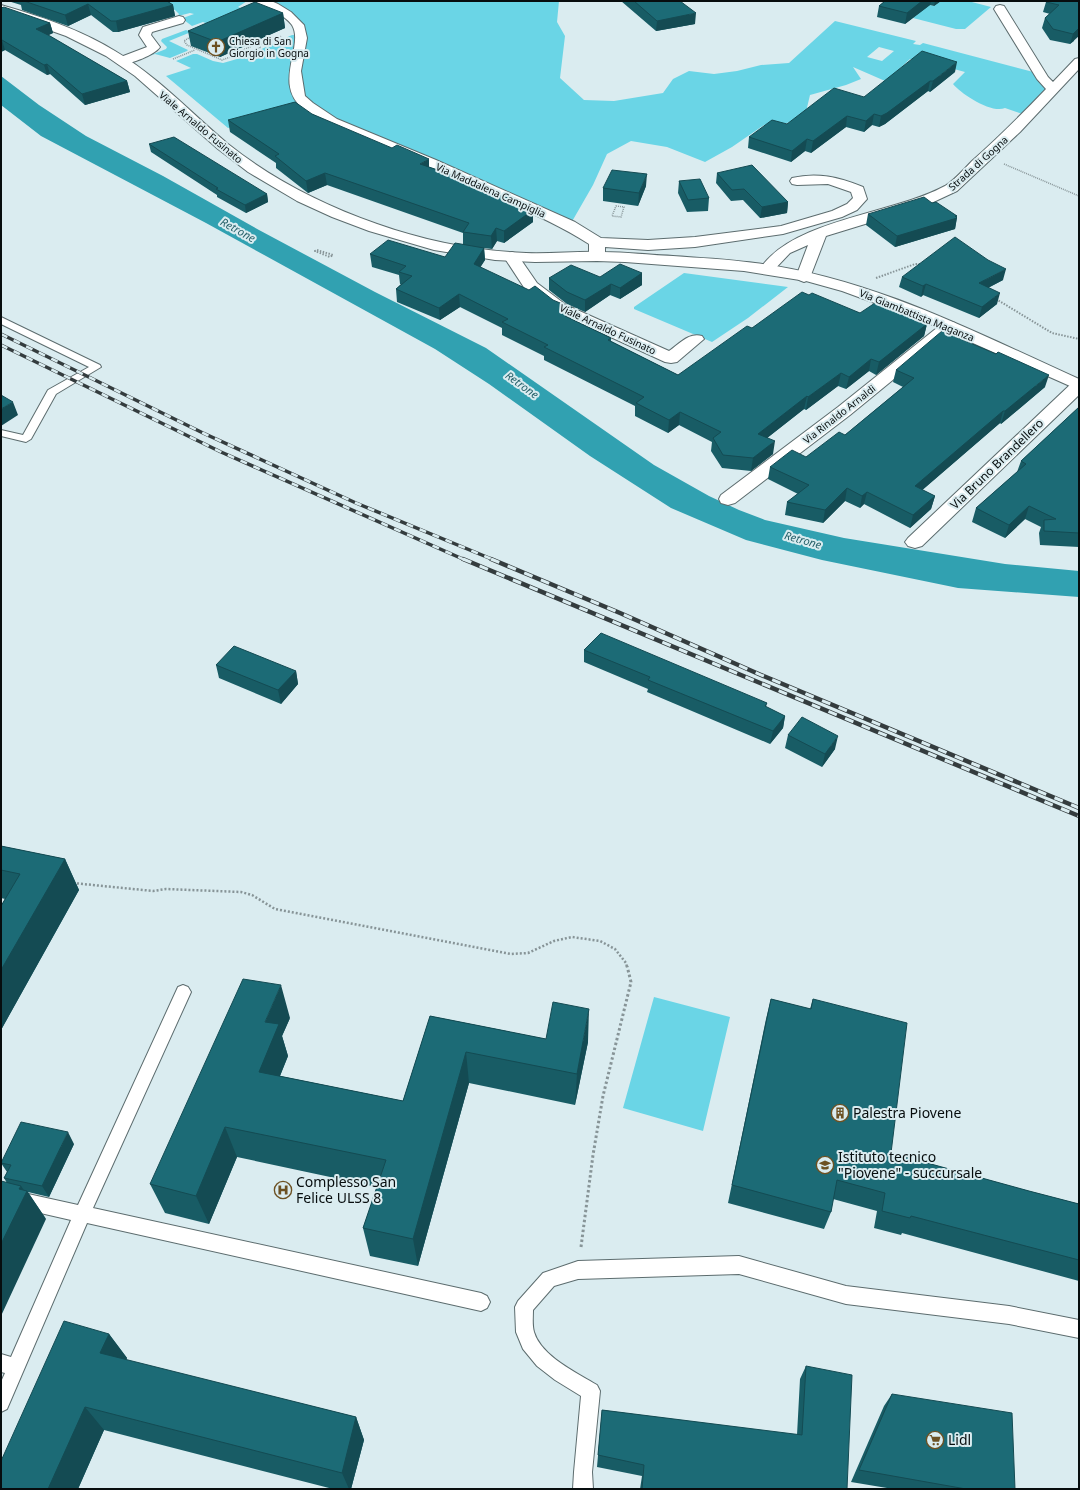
<svg xmlns="http://www.w3.org/2000/svg" width="1080" height="1490" viewBox="0 0 1080 1490" font-family="'Noto Sans',sans-serif">
<style>
.green{fill:#6ad5e6;fill-rule:evenodd}
.water{fill:#31a1b1}
.lines{fill:none;stroke-linecap:round;stroke-linejoin:round}
.lane-casing{stroke:#5c6c6e;stroke-width:2}
.street-casing{stroke:#5c6c6e;stroke-width:2}
.secondary-casing{stroke:#5c6c6e;stroke-width:2}
.path-far3{stroke:#879497;stroke-width:1.5;stroke-dasharray:1 1;stroke-linecap:butt}
.path-far2{stroke:#879497;stroke-width:2;stroke-dasharray:1.5 1.5;stroke-linecap:butt}
.path-far1{stroke:#879497;stroke-width:2.5;stroke-dasharray:2 2;stroke-linecap:butt}
.path{stroke:#879497;stroke-width:3;stroke-dasharray:2.5 2.5;stroke-linecap:butt}
.lane{fill:#fff;fill-rule:evenodd}
.street{fill:#fff;fill-rule:evenodd}
.secondary{fill:#fff;fill-rule:evenodd}
.rail-far1-casing{stroke:#343c3e;stroke-width:3.5}
.rail-casing{stroke:#343c3e;stroke-width:4.5}
.rail-far1{stroke:#daecf0;stroke-width:2.5;stroke-dasharray:7;stroke-linecap:butt}
.rail{stroke:#daecf0;stroke-width:3;stroke-dasharray:9;stroke-linecap:butt}
.wall{fill:#185c65}
.shaded-wall{fill:#144b53}
.building{fill:#1c6b76;stroke:#144b53}
.labels{text-anchor:middle;stroke-width:4;stroke-linejoin:round;paint-order:stroke}
.far-poi-label{font-size:10px;fill:#070d0e;stroke:#daecf0;text-anchor:start}
.far-street-label{font-size:10px;fill:#070d0e;stroke:#daecf0}
.far-water-label{font-size:11px;font-style:italic;fill:#266069;stroke:#daecf0}
.street-label{font-size:12px;fill:#070d0e;stroke:#daecf0}
.near-poi-label{font-size:14px;fill:#070d0e;stroke:#daecf0;text-anchor:start}
</style>
<rect width="100%" height="100%" fill="#daecf0"/>
<path class="green" d="M152,1H247L238,7L252,12L211,25L203,22L192,26L184,20L183,18L194,14L190,13L178,16L179,14L175,10Z
M260,1H559L557,22L565,36L560,78L584,100L614,101L663,93L673,79L689,71L714,74L737,71L761,65L789,63L835,21L916,41L913,44L920,45L923,43L1041,74L1050,89L1025,115L1005,108C992,114 961,94 953,84L965,72L921,60L920,62L910,59L895,73L892,84L853,67L861,79L846,85L810,95L805,116L787,123L764,125L732,147L705,162L667,147L631,141L607,154L593,185L570,225L288,112L228,128L166,76L191,68L176,61L193,54H197L213,61L223,63L244,57L292,35H297L298,24ZM879,47L894,51L882,61L867,57Z
M941,1H968L991,7L965,29H956L913,18L925,8L922,3L934,6Z
M186,30L191,32L169,41L188,50L187,51L170,58L155,54L146,57L166,49L167,47L161,41L162,39Z
M684,273L788,287L748,318L712,342L634,309V307Z
M654,997L730,1017L703,1131L623,1108Z"/>
<path class="water" d="M1,76L39,105L86,136L163,176L259,230L375,292L486,348L654,465L709,496L739,510L765,520L844,538L1005,564L1079,571V597L958,588L822,560L746,540L671,508L590,456L489,384L435,349L206,223L41,136L1,105Z"/>
<g class="lines">
<defs>
<path id="lane" d="M1,317L100,365L101,367L56,394L31,439L26,442L1,436V430L23,435L48,390L89,367L1,324Z
M183,985L188,987L191,992L93,1208L481,1293L487,1296L490,1302L487,1308L481,1311L87,1223L7,1409L1,1412V1382L5,1373L1,1372V1354L11,1357L71,1220L1,1204V1188L78,1205L178,987Z
M739,1256L846,1286L1009,1306L1079,1320V1338L1009,1324L846,1304L739,1274L578,1279L554,1286L533,1310C533,1317 532,1325 534,1332C541,1356 577,1373 597,1385L600,1391L592,1472L593,1489H573L574,1472L581,1396L555,1380L537,1366L523,1349L516,1332L515,1307L518,1301L543,1273L578,1261Z"/>
<path id="street" d="M254,1H271L278,4L291,12L304,25L307,38L301,71L305,96L313,103L337,119L436,160L575,222L601,238L648,240L695,237L781,226L832,211L847,204L853,198L851,192L828,184L797,185L792,184L790,181L792,178C817,172 839,177 863,187L867,199L857,210L842,217L783,234L695,247L648,250L605,247V256L602,259L597,261L592,259L589,256V244C561,226 531,213 500,199C470,186 439,171 409,159C373,144 335,133 305,110C271,85 305,46 292,25C284,14 268,8 256,3Z
M1000,5L1004,6L1048,77L1053,82L1075,59L1079,58V69L1020,132L957,191L927,205L826,236L809,280L804,282L799,280L796,277L808,245L790,253L772,272L767,274L762,272L759,269L762,266C797,219 893,214 945,186C955,180 964,169 972,161C998,138 1022,114 1046,89L1037,79L994,9L996,6Z
M179,16L183,17L185,20L183,23L152,32L151,35L160,47C155,55 127,66 118,64L116,61L118,58L147,47L139,35L143,27Z
M512,252L517,254L537,283L566,305L669,351C679,344 689,332 702,336L704,339L677,362L671,363L665,362L554,311L525,289L504,257L507,254Z
M949,321L955,323L957,326L955,329L850,415L735,503L728,505L721,503L719,499L721,495L838,407L943,323Z
M1079,381V395L922,546L915,548L908,546L905,542L908,538L1073,382Z"/>
<path id="secondary" d="M1,5C40,16 81,30 115,51C157,76 191,113 228,144C273,180 323,205 377,224C425,241 475,251 526,253C552,254 577,251 603,252C626,252 649,255 673,256C700,258 727,259 755,263C870,277 975,332 1079,379V390L921,320L842,291L806,281L744,271L625,262L597,261L535,262L495,260L434,250L369,231L332,217L297,201L248,172L218,149L135,76L106,56L66,36L1,13Z"/>
</defs>
<use href="#lane" class="lane-casing"/>
<use href="#street" class="street-casing"/>
<use href="#secondary" class="secondary-casing"/>
<path class="path-far3" d="M192,36L184,41L187,45L222,60L247,51
M254,45L261,47L250,52L243,50Z
M258,46L282,36
M173,59L195,50
M1004,164L1079,196
M616,206L624,207L621,217L612,216Z"/>
<path class="path-far2" d="M317,250L333,255L330,257L315,251Z
M876,278L915,264H921
M996,299L1052,333L1079,339"/>
<path class="path-far1" d="M73,883L153,891L166,889L241,892L252,895L275,909L511,954L528,953L554,941L572,937L600,941L615,949L626,963L627,967"/>
<path class="path" d="M581,1247L593,1155L603,1096L631,982L627,966"/>
<use href="#lane" class="lane"/>
<use href="#street" class="street"/>
<use href="#secondary" class="secondary"/>
<defs>
<path id="rail-far1" d="M1,334L203,433L356,503L494,560
M1,345L221,452L465,560"/>
<path id="rail" d="M463,559L1079,816
M491,559L620,613L761,675L1079,808"/>
</defs>
<use href="#rail-far1" class="rail-far1-casing"/>
<use href="#rail" class="rail-casing"/>
<use href="#rail-far1" class="rail-far1"/>
<use href="#rail" class="rail"/>
</g>
<path class="wall" d="M8,1H167L173,5L175,16L118,32H113L91,15L68,26L22,10L21,5Z
M621,1H680L695,24L656,31Z
M885,1H941L934,6L930,5L905,24L877,17L879,6Z
M1079,1L1074,41L1070,44L1050,40L1042,28L1045,18L1050,14L1043,12L1046,2Z
M1,8L50,23L53,33L48,35L127,81L130,92L85,105L50,74L47,75L5,50L1,52Z
M283,13L285,28L220,57L191,46L188,31Z
M955,72L930,92L928,91L885,124L879,127L872,125L864,132L846,127L811,153L805,151L791,162L748,148L749,137L787,124L864,97Z
M312,114L429,167L485,186V190L512,199V203L533,222L504,243L497,241L492,249L484,248L485,260L480,267L571,319L611,338V341L678,375L752,328L809,295L860,313L927,324L924,336L876,375L869,371L846,389L838,386L806,410L804,409L767,438L773,454L751,471L722,468L711,451L712,442L679,425L668,433L635,416V406L544,360V356L502,335V328L460,307L440,320L397,302L396,289L401,284H400L399,275L372,267L370,254L445,257L463,244V233L327,185L308,193L276,168V163L230,132L228,120Z
M149,144L267,194L268,202L246,213L217,197V195L151,152Z
M717,173L788,202L787,213L760,218L743,200L731,201L716,183Z
M679,181L709,198L708,211L687,212L678,193Z
M646,186L638,206L603,201V188Z
M932,203L957,216L955,229L895,247L866,225L868,214Z
M642,273V285L620,299L610,295L585,312L567,304L549,290V278L600,277Z
M902,277L1003,280L988,288L997,304L979,318L923,295L921,297L899,287Z
M896,370L1045,387L1001,424L1000,423L922,490L935,496L931,509L910,528L864,504L860,508L845,501L823,523L785,515L787,502L798,494L768,479L770,467L806,457L845,435L903,387L893,382Z
M1079,407V547L1040,545L1039,533L1041,527L1025,519L1005,538L972,522L976,508L1017,472L1021,461Z
M584,650L767,703L766,707L785,716L783,728L770,744L647,692L648,689L584,662Z
M216,665L296,671L298,684L281,704L219,678Z
M788,735L835,749L822,767L785,748Z
M1,846L65,859L79,890L1,1030V906L5,899L1,898Z
M771,999L810,1009L813,999L891,1153L1029,1191L1079,1204V1281L902,1233L901,1235L874,1228L877,1211L833,1199L831,1212L824,1229L728,1203L766,1019Z
M430,1016L546,1039L588,1042L575,1105L469,1083L418,1266L370,1256L363,1228L377,1187L237,1157L209,1224L165,1213L150,1184L290,1018L282,1036L288,1056L280,1076L403,1101Z
M74,1144L49,1197L28,1192L46,1219L7,1183L4,1178L7,1172L1,1163Z
M109,1334L127,1358L126,1360L356,1417L364,1440L351,1489H333L104,1430L78,1489H1Z
M806,1366L847,1489H640L642,1476L597,1467L602,1410L797,1435L800,1379Z
M892,1394L1015,1489H893L851,1482L884,1406Z"/>
<path class="shaded-wall" d="M922,1H931L930,5L905,24L907,13Z
M935,1H941L934,6Z
M88,4L91,15L68,26L65,15Z
M173,5L175,16L118,32L116,21Z
M283,13L285,28L220,57L217,42Z
M696,13L695,24L656,31L657,21Z
M50,23L53,33L39,40L36,29Z
M1079,28V36L1070,44L1073,34Z
M1,40H2L5,50L1,52Z
M957,62L955,72L930,92L933,81Z
M47,64L50,74L47,75L44,65Z
M127,81L130,92L85,105L82,94Z
M930,81L928,91L885,124L879,127L881,116Z
M874,114L872,125L864,132L866,121Z
M847,116L846,127L811,153L813,141Z
M807,139L805,151L791,162L792,151Z
M429,159V171L420,164Z
M325,173L327,185L308,193L306,181Z
M647,174L646,186L638,206L639,193Z
M485,186V198L480,189Z
M267,194L268,202L246,213L245,205Z
M788,202L787,213L760,218L762,207Z
M533,210V222L504,243V231Z
M957,216L956,218H957L955,229L895,247L897,236Z
M496,228L497,241L492,249L491,236Z
M484,248L485,260L475,276L474,264Z
M1006,269L1003,280L976,294L979,283Z
M642,273V285L620,299V288Z
M611,284L610,295L585,312V300Z
M926,284L923,295L921,297L923,286Z
M1000,293L997,304L979,318L982,307Z
M459,294L460,307L440,320L439,308Z
M572,308L571,321L567,323L564,313Z
M927,324L924,336L876,375L879,362Z
M871,359L869,371L846,389L849,377Z
M841,373L838,386L806,410L808,397Z
M1049,375L1045,387L1001,424L1005,411Z
M807,396L804,409L757,446L758,434Z
M13,402L18,415L1,426V409Z
M1003,411L1000,423L912,499L915,486Z
M680,412L679,425L668,433L669,420Z
M775,441L773,454L751,471L753,458Z
M847,488L845,501L823,523L825,510Z
M867,492L864,504L860,508L862,496Z
M935,496L931,509L910,528L913,515Z
M1029,506L1025,519L1005,538L1009,525Z
M296,671L298,684L281,704L278,690Z
M785,716L783,728L770,744L773,731Z
M838,736L835,749L822,767L825,754Z
M65,859L79,890L1,1030V970Z
M281,985L290,1018L282,1036L288,1056L269,1103L259,1072L265,1022Z
M589,1009L588,1042L575,1105L577,1074Z
M466,1052L469,1083L418,1266L413,1239Z
M225,1127L237,1157L209,1224L196,1196Z
M68,1132L74,1144L49,1197L42,1186Z
M21,1186L26,1193L27,1191L46,1219L1,1316V1244Z
M109,1334L127,1358L118,1378L100,1353Z
M85,1407L104,1430L78,1489H48Z
M356,1417L364,1440L351,1489H349L342,1473Z"/>
<path class="building" d="M24,1H167L173,5L116,21H111L88,4L65,15Z
M634,1H680L696,13L657,21Z
M885,1H922L907,13L879,6Z
M1046,1H1079V28L1073,34L1053,29L1045,18L1059,5L1046,2Z
M255,2L283,13L217,42L188,31Z
M4,7L50,23L36,29L50,36L127,81L82,94L47,64L44,65L2,40H1V8Z
M922,51L957,62L933,81H930L887,113L881,116L874,114L866,121L847,116L813,141L807,139L792,151L749,137L772,120L787,124L834,88L864,97Z
M295,102L312,114L392,148L397,145L429,159L420,164L485,186L480,189L512,199L508,202L533,210L504,231L496,228L491,236L463,232L469,223L325,173L306,181L275,156L279,154L228,120Z
M174,137L267,194L245,205L216,189L218,188L149,144Z
M752,165L788,202L762,207L744,189L732,190L717,173Z
M612,170L647,174L639,193L603,188Z
M700,179L709,198L688,200L679,181Z
M924,197L932,203L936,202L957,216H955L957,218L897,236L868,214Z
M955,237L988,260L1006,269L979,283L1000,293L982,307L926,284L923,286L902,277Z
M388,240L445,257L455,243L484,248L474,264L529,290L535,286L553,300L572,308L564,313L568,314L565,316L611,338L608,340L678,375L747,326L752,328L802,292L809,295L812,293L860,313L878,301L927,324L879,362L871,359L849,377L841,373L808,397L807,396L758,434L775,441L753,458L723,455L713,438L721,432L680,412L669,420L636,403L644,397L544,347L548,345L502,322L508,319L459,294L439,308L396,289L412,276L399,272L406,266L370,254Z
M620,264L642,273L620,288L611,284L585,300L567,292L549,278L571,265L600,277Z
M942,331L996,354L998,352L1049,375L1005,411H1003L915,486L935,496L913,515L867,492L862,496L847,488L825,510L787,502L809,485L770,467L792,450L806,457L839,432L845,435L914,378L896,370Z
M1,395L13,402L1,409Z
M1079,407V533L1044,531V520L1056,519L1029,506L1009,525L976,508L1026,464L1021,461Z
M601,633L767,703L765,706L785,716L773,731L648,680L650,677L584,650Z
M234,646L296,671L278,690L216,665Z
M802,717L838,736L825,754L788,735Z
M1,846L65,859L1,970V906L20,874L1,870Z
M243,979L281,985L265,1022L279,1024L259,1072L403,1101L430,1016L546,1039L553,1002L589,1009L577,1074L466,1052L413,1239L363,1228L386,1160L225,1127L196,1196L150,1184Z
M771,999L811,1009L813,999L907,1023L891,1153L1029,1191L1079,1204V1260L911,1216L910,1218L882,1211L885,1193L837,1180L831,1212L732,1185Z
M21,1122L68,1132L42,1186L4,1178L11,1165L1,1163Z
M1,1181L21,1186L19,1189L27,1191L1,1244Z
M64,1321L109,1334L100,1353L356,1417L342,1473L85,1407L48,1489H1V1461Z
M806,1366L852,1375L847,1489H642L644,1465L598,1455L602,1410L802,1435Z
M892,1394L1012,1413L1015,1489H966L859,1470Z"/>
<defs>
<symbol id="church-ring" viewBox="-11 -11 22 22"><circle r="9.5" fill="#daecf0" stroke="#6c5123" stroke-width="1.5"/><path d="M-1.2-6h2.4v3.5h3.3v2.4h-3.3V6h-2.4V-.1h-3.3v-2.4h3.3Z" fill="#6c5123"/></symbol>
<symbol id="building-ring" viewBox="-11 -11 22 22"><circle r="9.5" fill="#daecf0" stroke="#6c5123" stroke-width="1.5"/><path d="M-4-6H4V6H1V3H-1V6H-4ZM-2.5-4.3h1.7v1.8h-1.7ZM.8-4.3h1.7v1.8H.8ZM-2.5-1h1.7V.8h-1.7ZM.8-1h1.7V.8H.8Z" fill="#6c5123"/></symbol>
<symbol id="school-ring" viewBox="-11 -11 22 22"><circle r="9.5" fill="#daecf0" stroke="#6c5123" stroke-width="1.5"/><path d="M0-5L7-2L0 1L-7-2ZM-4 1L0 2.5L4 1V4Q0 6-4 4Z" fill="#6c5123"/></symbol>
<symbol id="hospital-ring" viewBox="-11 -11 22 22"><circle r="9.5" fill="#daecf0" stroke="#6c5123" stroke-width="1.5"/><path d="M-5-5h3v3.5h4V-5h3V5h-3V1.5h-4V5h-3Z" fill="#6c5123"/></symbol>
<symbol id="supermarket-ring" viewBox="-11 -11 22 22"><circle r="9.5" fill="#daecf0" stroke="#6c5123" stroke-width="1.5"/><path d="M-6-5.5h2.5l.6 2H6L4.5 2H-2.5L-4.4-4H-6ZM-1.5 3.2a1.3 1.3 0 1 0 .1 0ZM3 3.2a1.3 1.3 0 1 0 .1 0Z" fill="#6c5123"/></symbol>
</defs>
<g fill-rule="evenodd">
<use href="#church-ring" x="206" y="37" width="20" height="20"/>
<use href="#building-ring" x="830" y="1103" width="20" height="20"/>
<use href="#school-ring" x="815" y="1155" width="20" height="20"/>
<use href="#hospital-ring" x="273" y="1180" width="20" height="20"/>
<use href="#supermarket-ring" x="925" y="1430" width="20" height="20"/>
</g>
<g class="labels">
<g class="far-poi-label">
<text x="229" y="45">Chiesa di San<tspan x="229" dy="12">Giorgio in Gogna</tspan></text>
</g>
<g class="far-street-label">
<text transform="translate(201 127) rotate(40)" y="4">Viale Arnaldo Fusinato</text>
<text transform="translate(978 163) rotate(-42)" y="4">Strada di Gogna</text>
<text transform="translate(491 190) rotate(24)" y="4">Via Maddalena Campiglia</text>
<text transform="translate(917 315) rotate(22)" y="4">Via Giambattista Maganza</text>
<text transform="translate(608 329) rotate(25)" y="4">Viale Arnaldo Fusinato</text>
<text transform="translate(839 414) rotate(-38)" y="4">Via Rinaldo Arnaldi</text>
</g>
<g class="far-water-label">
<text transform="translate(238 230) rotate(29)" y="4">Retrone</text>
<text transform="translate(522 385) rotate(36)" y="4">Retrone</text>
<text transform="translate(803 540) rotate(16)" y="4">Retrone</text>
</g>
<g class="street-label">
<text transform="translate(997 464) rotate(-44)" y="4">Via Bruno Brandellero</text>
</g>
<g class="near-poi-label">
<text x="853" y="1118">Palestra Piovene</text>
<text x="838" y="1162">Istituto tecnico<tspan x="838" dy="16">"Piovene" - succursale</tspan></text>
<text x="296" y="1187">Complesso San<tspan x="296" dy="16">Felice ULSS 8</tspan></text>
<text x="948" y="1445">Lidl</text>
</g>
</g>
<rect width="1080" height="1490" fill="none" stroke="#070d0e" stroke-width="4"/>
</svg>
